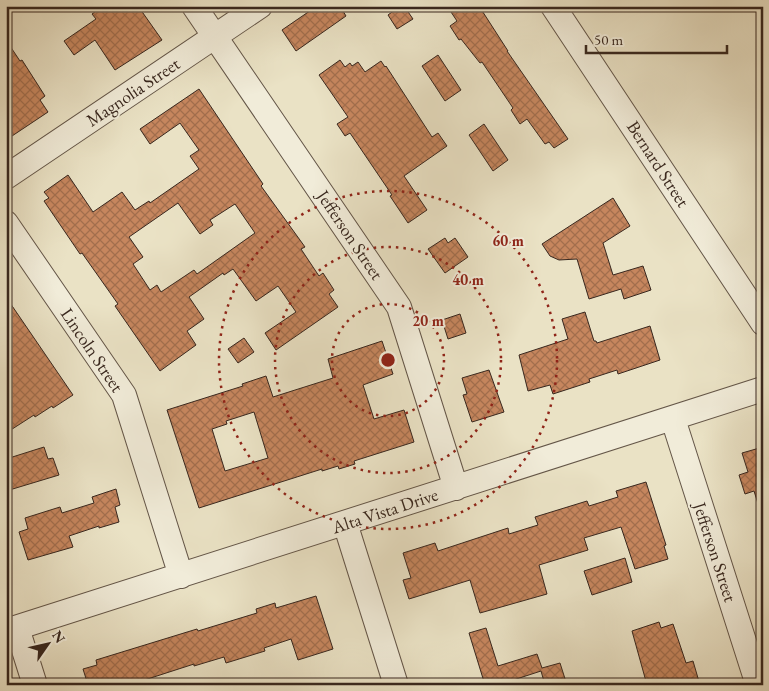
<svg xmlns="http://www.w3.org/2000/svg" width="769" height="691" viewBox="0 0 769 691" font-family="'EB Garamond',serif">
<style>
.building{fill:url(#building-cross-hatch);stroke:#38271e;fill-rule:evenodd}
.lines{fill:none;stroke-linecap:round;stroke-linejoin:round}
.minor-casing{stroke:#645648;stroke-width:26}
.minor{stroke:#f1ecd9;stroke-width:24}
.ring{fill:none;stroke:#8f2418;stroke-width:2.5;stroke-dasharray:2.5 5}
.labels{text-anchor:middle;stroke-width:4;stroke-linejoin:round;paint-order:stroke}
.street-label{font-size:18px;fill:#38271e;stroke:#f1ecd9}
.centre{fill:#8f2418;stroke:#f1ecd9;stroke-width:2.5}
.ring-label{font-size:15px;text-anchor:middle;font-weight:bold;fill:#8f2418;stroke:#f1ecd9;stroke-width:4;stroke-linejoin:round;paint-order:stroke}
</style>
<defs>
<pattern id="building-cross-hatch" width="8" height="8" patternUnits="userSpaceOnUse" patternTransform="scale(1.25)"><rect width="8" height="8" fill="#c6865e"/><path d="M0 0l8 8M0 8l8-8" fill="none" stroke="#a26e4d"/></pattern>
</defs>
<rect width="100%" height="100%" fill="#eae2c5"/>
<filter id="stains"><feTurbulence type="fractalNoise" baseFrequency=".004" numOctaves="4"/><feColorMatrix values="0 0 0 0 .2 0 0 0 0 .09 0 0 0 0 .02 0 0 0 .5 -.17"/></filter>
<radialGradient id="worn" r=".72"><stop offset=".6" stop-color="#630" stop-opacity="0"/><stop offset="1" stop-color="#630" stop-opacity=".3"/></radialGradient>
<path class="building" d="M103,6H138L162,40L115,70L95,40L74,55L64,41L96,19L92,14Z
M317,6H340L346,16L296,51L282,30Z
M400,6H404L413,19L397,29L388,15Z
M447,6H479L508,51H507L568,139L554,148L549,142L545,144L527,119L520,124L511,110L513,108L482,62L480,63L461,39L459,40L450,26L457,21Z
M6,40L20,61L22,60L45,96L40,100L48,112L6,140Z
M438,55L461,90L445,101L422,66Z
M340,60L345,67L350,63L352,66L358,62L365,72L381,61L385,67L386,66L432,137L438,133L447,146L404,176L427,210L408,223L390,196L392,195L350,133L345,136L337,124L348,117L319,75Z
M199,89L263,184L261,186L305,247L301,249L319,276L323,273L334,290L329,294L338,307L276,350L265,333L296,312L278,286L256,301L233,269L224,275L223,273L189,297L204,319L187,331L196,345L160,371L115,306L118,304L82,253L80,254L44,201L49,198L44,192L68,175L93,212L122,192L135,210L149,201L150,203L199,169L190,156L199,150L180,123L150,144L140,129ZM178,203L200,234L213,225L210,220L235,204L255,233L197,274L194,270L161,292L157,285L150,290L133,264L143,257L129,237Z
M484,124L508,160L493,171L469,135Z
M613,198L630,226L603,243L613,275L643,266L651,290L624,299L621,289L589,299L577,259L559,260L550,256L542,244Z
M445,238L448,243L455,238L468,257L445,273L428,249Z
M6,297L73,395L53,408L52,406L35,417L34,415L6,433Z
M585,312L594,341H596L597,343L650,326L660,360L618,374L617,370L589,379L590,382L553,394L550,385L528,391L519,355L568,339L562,319Z
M460,314L466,333L448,339L442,320Z
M244,338L254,352L238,363L228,349Z
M382,341L393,374L363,385L374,419L404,410L414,442L354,461L355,464L339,469L338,466L322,471V469L199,508L167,410L243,386L242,384L266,376L273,397L333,378L328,359ZM254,412L268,458L225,471L212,429L227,424L226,421Z
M489,370L504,412L472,422L463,395L467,394L462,378Z
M44,447L48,459L53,458L59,475L6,491V459Z
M763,447V507H759L754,491L745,494L739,475L748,472L742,453Z
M646,482L666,545L664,546L668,559L635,569L621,527L584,538L588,550L539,565L547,594L480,613L470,580L409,599L403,580L411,578L403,553L435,543L438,551L508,528L509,534L538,525L535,517L587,501L589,506L618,497L616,491Z
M116,489L120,505L115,507L119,522L99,528V526L69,536L73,547L28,560L19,532L28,529L25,518L60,507L62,513L94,503L92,497Z
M625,558L632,582L592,595L584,571Z
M316,596L333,649L298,660L291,639L264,648L265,651L226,663L224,657L194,666V664L129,685H88L83,669L97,665L96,660L197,629L198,631L257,613L256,609L275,603L276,608Z
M659,622L661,628L673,624L686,663L693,661L700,685H647L632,631Z
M486,628L498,666L537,654L542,668L560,663L567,685H545L541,671L498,685H485L469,633Z"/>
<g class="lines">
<defs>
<path id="minor" d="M194,6L399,307L456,488
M553,6L763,323
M6,177L260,6
M6,223L124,395L181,576
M673,419L758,685
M345,523L396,685
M17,628L35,685
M6,631L763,389"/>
</defs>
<use href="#minor" class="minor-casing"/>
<use href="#minor" class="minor"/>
</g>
<g class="ring">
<circle cx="388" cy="360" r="56"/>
<circle cx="388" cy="360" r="113"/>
<circle cx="388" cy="360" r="169"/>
</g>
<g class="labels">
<g class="street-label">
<text transform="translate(133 92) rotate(-34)" y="6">Magnolia Street</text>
<text transform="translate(658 164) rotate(57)" y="6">Bernard Street</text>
<text transform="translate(350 235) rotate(56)" y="6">Jefferson Street</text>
<text transform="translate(92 350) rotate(56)" y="6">Lincoln Street</text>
<text transform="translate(385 511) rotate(-18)" y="6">Alta Vista Drive</text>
<text transform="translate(715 552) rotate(72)" y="6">Jefferson Street</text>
</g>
</g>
<circle cx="388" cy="360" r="8" class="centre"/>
<g class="ring-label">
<text x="508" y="246">60 m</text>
<text x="468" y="285">40 m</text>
<text x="428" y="326">20 m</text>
</g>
<rect width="769" height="691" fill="none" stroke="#eae2c5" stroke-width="25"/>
<rect x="8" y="8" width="754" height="676" fill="none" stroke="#38271e" stroke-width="2.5"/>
<rect x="12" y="12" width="744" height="666" fill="none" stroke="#38271e"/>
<g transform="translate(48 644) rotate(56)" stroke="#f1ecd9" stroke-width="4" paint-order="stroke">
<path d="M0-4L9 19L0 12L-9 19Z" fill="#38271e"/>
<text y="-8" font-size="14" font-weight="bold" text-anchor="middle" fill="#38271e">N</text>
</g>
<path d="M586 45v8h141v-8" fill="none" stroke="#38271e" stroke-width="2.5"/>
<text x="594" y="45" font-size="15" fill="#38271e" stroke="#f1ecd9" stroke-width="4" paint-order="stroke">50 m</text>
<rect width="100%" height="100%" filter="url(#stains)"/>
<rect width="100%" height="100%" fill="url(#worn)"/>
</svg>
